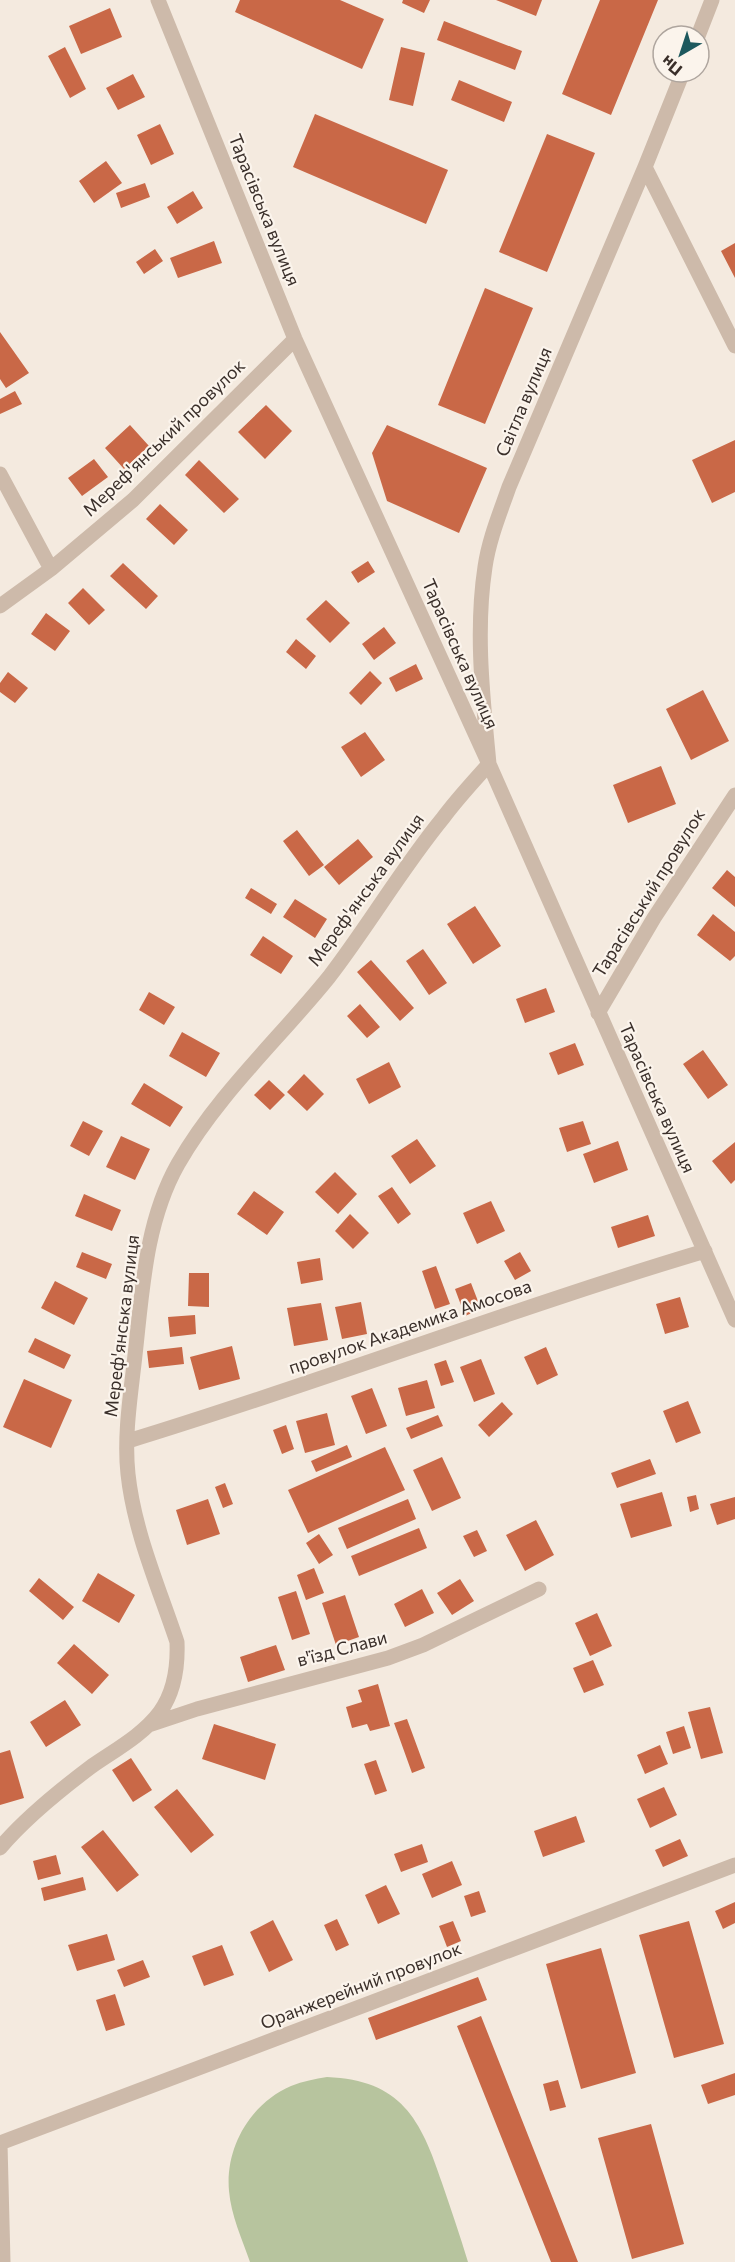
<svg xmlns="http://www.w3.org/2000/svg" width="735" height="2262" viewBox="0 0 735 2262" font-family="Commissioner,sans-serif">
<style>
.green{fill:#b7c49e}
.building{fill:#c96847}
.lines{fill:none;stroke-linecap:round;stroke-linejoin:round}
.minor{stroke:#cdbaaa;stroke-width:15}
.labels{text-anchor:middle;stroke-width:4.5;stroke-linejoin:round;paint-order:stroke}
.street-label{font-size:18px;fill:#3a2f2a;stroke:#fbf4ec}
</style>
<rect width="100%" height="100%" fill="#f4eadf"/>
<path class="green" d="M327,2077C401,2080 421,2119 442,2183C451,2209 460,2236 468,2262H250C242,2239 231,2215 229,2191C225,2147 251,2103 291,2086C303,2081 315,2079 327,2077Z"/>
<path class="building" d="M240,0H340L384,19L362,69L235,12Z
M403,0H430L424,13L402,3Z
M496,0H542L536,16Z
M600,0H658L611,115L562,94Z
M110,8L122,37L81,54L69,26Z
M444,21L522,51L515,70L437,40Z
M65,47L86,89L70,98L48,56Z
M401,47L425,53L413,106L389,100Z
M133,74L145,97L118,110L106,88Z
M459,80L512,102L504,122L451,100Z
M315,114L448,170L426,224L293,167Z
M160,124L174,154L151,165L137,135Z
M547,134L595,153L547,272L499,252Z
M106,161L122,183L94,203L79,181Z
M145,183L150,197L121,208L116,193Z
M193,191L203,208L177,224L167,207Z
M214,241L222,263L178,278L170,258Z
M735,243V278L721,251Z
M155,249L163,261L144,274L136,262Z
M485,288L533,308L485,424L438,405Z
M0,332L29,373L6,388L0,379Z
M15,391L22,404L0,414V399Z
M266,405L292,431L265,459L238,432Z
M130,425L149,446L124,469L105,448Z
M387,425L487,468L459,533L387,501L372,453Z
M735,440V492L712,503L692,460Z
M94,459L108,477L82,496L68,478Z
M199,460L239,499L224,513L185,475Z
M160,504L188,530L174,545L146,519Z
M368,561L375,572L358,583L351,572Z
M123,563L158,596L146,609L110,576Z
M83,588L105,610L89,625L68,603Z
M326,600L350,623L330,643L306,619Z
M46,613L70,631L55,651L31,634Z
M384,627L396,643L374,660L362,644Z
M296,639L316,656L306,669L286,652Z
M416,664L423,679L396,692L389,678Z
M370,671L382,683L361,705L349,693Z
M8,672L28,688L15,703L0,692V683Z
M703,690L729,741L691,760L666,709Z
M365,732L385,760L361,777L341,747Z
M661,766L676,804L628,823L613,785Z
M297,830L324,865L309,876L283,841Z
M358,839L373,857L339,885L324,867Z
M727,870L735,877V907L712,888Z
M251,888L277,904L271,914L245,898Z
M295,899L327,919L315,938L283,917Z
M475,906L501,946L473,964L447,924Z
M713,914L735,932V956L730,961L697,935Z
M263,936L293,956L281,974L250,955Z
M423,949L447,983L429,995L406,961Z
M371,960L414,1008L400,1021L357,972Z
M546,988L555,1012L525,1023L516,999Z
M149,992L175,1007L164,1025L139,1010Z
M360,1004L380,1027L367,1038L347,1016Z
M182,1032L220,1053L206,1077L169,1056Z
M575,1043L584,1065L558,1075L549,1053Z
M703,1050L728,1085L708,1099L683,1064Z
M389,1062L401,1087L369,1104L356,1079Z
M304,1074L324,1094L307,1111L287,1092Z
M269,1080L285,1095L270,1110L254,1095Z
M144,1083L183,1107L170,1127L131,1104Z
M83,1121L103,1131L89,1156L70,1146Z
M583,1121L591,1144L567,1152L559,1128Z
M121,1136L150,1149L135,1180L106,1167Z
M417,1139L436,1166L410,1184L391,1156Z
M618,1141L628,1170L594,1183L583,1154Z
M735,1142V1180L731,1184L712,1161Z
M335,1172L357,1194L338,1214L315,1192Z
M392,1187L411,1214L398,1224L378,1196Z
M254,1191L284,1212L267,1235L237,1214Z
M84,1194L121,1210L112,1231L75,1216Z
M491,1201L505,1231L477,1244L463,1213Z
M350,1214L369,1233L353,1249L335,1231Z
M648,1215L655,1236L618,1248L611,1227Z
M82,1252L112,1264L106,1279L76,1267Z
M520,1252L531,1271L515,1280L504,1261Z
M320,1258L323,1280L301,1284L297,1262Z
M436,1266L450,1304L435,1309L422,1271Z
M189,1273H209V1307L188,1306Z
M55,1281L88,1298L74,1325L41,1308Z
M471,1283L481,1309L465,1316L455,1289Z
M680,1297L689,1327L665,1334L656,1304Z
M361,1302L367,1334L342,1339L335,1307Z
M321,1303L328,1340L294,1346L287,1308Z
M195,1315L196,1334L170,1337L168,1317Z
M35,1338L71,1355L64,1369L28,1352Z
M232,1346L240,1379L199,1390L190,1357Z
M182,1347L184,1364L149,1368L147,1351Z
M546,1347L558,1375L537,1385L524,1357Z
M481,1359L495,1394L474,1402L460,1367Z
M446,1360L454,1382L441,1386L434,1364Z
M24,1379L72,1400L51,1448L3,1427Z
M427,1380L435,1408L406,1416L398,1388Z
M372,1388L387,1426L366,1434L351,1396Z
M688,1401L701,1433L676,1443L663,1411Z
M502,1402L513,1414L489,1437L478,1425Z
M327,1413L335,1445L305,1453L296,1421Z
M438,1415L443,1426L411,1439L406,1428Z
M286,1425L294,1449L282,1454L273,1430Z
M347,1445L352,1457L316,1472L311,1461Z
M385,1447L405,1490L308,1533L288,1490Z
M442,1457L461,1498L432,1511L413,1470Z
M650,1459L656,1474L617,1488L611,1473Z
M225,1483L233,1504L223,1508L215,1487Z
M662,1492L672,1526L631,1538L620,1504Z
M696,1495L699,1509L690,1512L687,1497Z
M735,1497V1519L717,1525L710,1504Z
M208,1499L220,1534L187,1545L176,1510Z
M408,1499L416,1519L347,1549L338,1528Z
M536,1520L554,1555L525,1571L506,1535Z
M419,1528L427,1548L359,1576L351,1556Z
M477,1530L487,1551L474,1557L463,1536Z
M319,1534L333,1555L319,1564L306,1543Z
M314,1568L324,1593L306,1600L297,1575Z
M98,1573L135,1595L119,1623L82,1601Z
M39,1578L74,1607L63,1620L29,1591Z
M460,1579L474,1601L452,1615L437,1593Z
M422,1589L434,1613L405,1627L394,1604Z
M296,1591L310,1634L292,1640L278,1597Z
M345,1595L359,1637L336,1645L322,1603Z
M597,1613L612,1646L590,1656L575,1623Z
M74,1644L109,1675L92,1694L57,1663Z
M276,1645L285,1670L248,1682L240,1657Z
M593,1660L604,1685L584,1693L573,1668Z
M378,1684L390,1726L370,1731L367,1724L352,1728L346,1707L362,1702L358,1690Z
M65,1700L81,1725L46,1747L30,1722Z
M710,1707L723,1753L701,1759L688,1712Z
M407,1719L425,1768L412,1773L394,1723Z
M214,1724L276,1744L265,1780L202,1759Z
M684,1726L691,1748L673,1754L666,1732Z
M660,1745L668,1764L645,1774L637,1755Z
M10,1750L24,1798L0,1805V1753Z
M131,1758L152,1790L133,1802L112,1770Z
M376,1760L387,1791L375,1795L364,1764Z
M664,1787L677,1815L650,1828L637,1799Z
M177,1789L214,1835L191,1853L154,1807Z
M576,1816L585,1842L543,1857L534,1831Z
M103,1830L139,1875L117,1892L81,1847Z
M680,1839L688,1856L663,1867L655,1850Z
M422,1844L428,1862L401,1872L394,1854Z
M56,1855L61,1874L38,1880L33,1861Z
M452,1861L462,1885L432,1898L422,1874Z
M83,1877L86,1890L44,1901L41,1888Z
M386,1885L400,1914L378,1924L365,1895Z
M479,1891L486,1912L471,1917L464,1896Z
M735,1902V1923L723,1929L715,1911Z
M337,1919L349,1945L336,1951L324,1925Z
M273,1920L293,1960L269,1972L250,1932Z
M453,1921L461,1941L447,1947L439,1926Z
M689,1921L724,2044L674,2058L639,1935Z
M107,1934L115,1960L77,1971L68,1945Z
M222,1945L234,1975L204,1986L192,1956Z
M601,1948L636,2073L581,2089L546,1964Z
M143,1960L150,1977L124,1987L117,1970Z
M478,1977L487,2000L376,2040L368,2018Z
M115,1994L125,2025L106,2031L96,2000Z
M481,2016L578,2262H551L457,2026Z
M735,2073V2095L708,2104L701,2085Z
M558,2080L566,2107L550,2111L543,2084Z
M651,2124L684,2244L632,2259L598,2138Z"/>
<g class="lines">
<path class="minor" d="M158,0L295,339L489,764L735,1320
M698,36L712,0
M645,167L735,346
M0,474L51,569
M0,606L51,569L133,500L295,339
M598,1013L654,918L735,795
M128,1441C322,1382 511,1309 705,1251
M149,1725L197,1709L388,1658L423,1645L539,1589
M0,1848C26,1817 60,1790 92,1766C115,1750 143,1735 160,1712C175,1691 178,1667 177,1642C159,1588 134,1531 128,1474C124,1438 130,1399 134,1364C142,1297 144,1224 178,1164C218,1094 279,1039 329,977C369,925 402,868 443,818C457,799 473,782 489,764C483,699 475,632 485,567C489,539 500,513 509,487L645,167L683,72
M0,2143L735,1865
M0,2144L3,2262"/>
</g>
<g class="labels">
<g class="street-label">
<text transform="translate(264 210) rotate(68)" y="6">Тарасівська вулиця</text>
<text transform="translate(524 402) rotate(-67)" y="6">Світла вулиця</text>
<text transform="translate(164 438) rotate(-44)" y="6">Мереф'янський провулок</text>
<text transform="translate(460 654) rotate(66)" y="6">Тарасівська вулиця</text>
<text transform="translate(366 890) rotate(-54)" y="6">Мереф'янська вулиця</text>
<text transform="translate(649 893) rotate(-58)" y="6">Тарасівський провулок</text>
<text transform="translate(657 1098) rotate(66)" y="6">Тарасівська вулиця</text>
<text transform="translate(122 1326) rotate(-83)" y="6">Мереф'янська вулиця</text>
<text transform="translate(410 1327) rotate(-19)" y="6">провулок Академика Амосова</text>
<text transform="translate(342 1649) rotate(-15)" y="6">в'їзд Слави</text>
<text transform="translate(361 1986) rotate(-21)" y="6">Оранжерейний провулок</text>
</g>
</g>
<g transform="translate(681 54) rotate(219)"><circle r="28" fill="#fbf4ec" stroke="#aea59e" stroke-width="1.5"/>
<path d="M0-4.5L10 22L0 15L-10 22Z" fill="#1d585d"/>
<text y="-9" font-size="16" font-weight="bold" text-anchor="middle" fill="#3a2f2a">Пн</text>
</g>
</svg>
